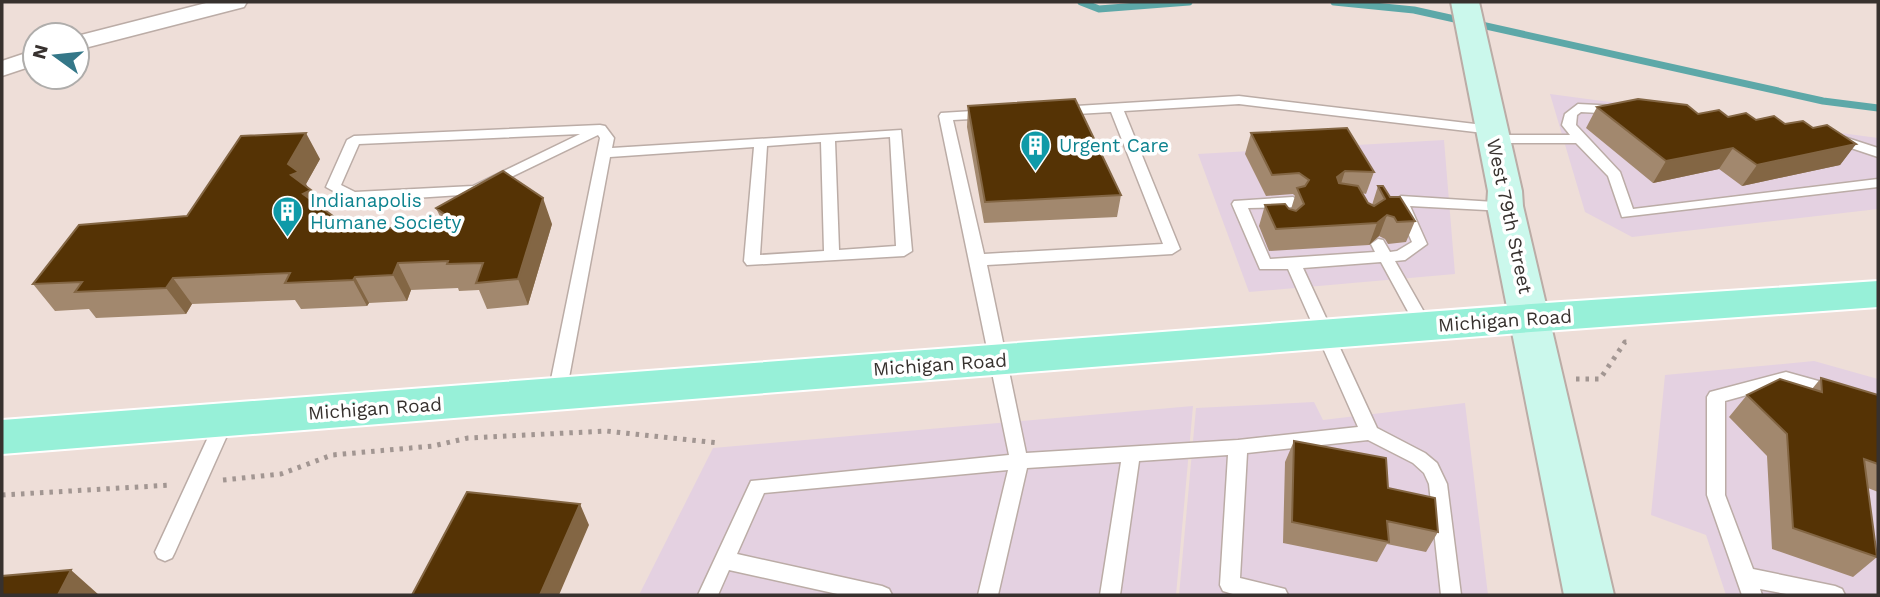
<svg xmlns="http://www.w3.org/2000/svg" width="1880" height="597" viewBox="0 0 1880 597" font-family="'Work Sans',sans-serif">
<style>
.commercial{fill:#e4d1e1}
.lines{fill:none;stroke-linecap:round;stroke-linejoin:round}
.stream{stroke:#5da8a8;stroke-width:7}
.lane-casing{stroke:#bbaca6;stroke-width:3}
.street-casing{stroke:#bbaca6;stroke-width:3}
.secondary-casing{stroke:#bbaca6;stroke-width:4}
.primary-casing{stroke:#fff;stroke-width:4}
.path{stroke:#a29692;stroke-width:5;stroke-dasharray:3.5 6;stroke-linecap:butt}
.lane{fill:#fff;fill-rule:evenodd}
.street{fill:#fff;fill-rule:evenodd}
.secondary{fill:#cbf8ec;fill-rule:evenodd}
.primary{fill:#97f0d8;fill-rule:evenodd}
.wall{fill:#a2886e}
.shaded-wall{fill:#836644}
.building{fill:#553305;stroke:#836644;stroke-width:2}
.labels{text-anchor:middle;stroke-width:7;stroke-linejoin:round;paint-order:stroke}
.culture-label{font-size:19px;fill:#0d838f;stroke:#fff;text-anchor:start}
.street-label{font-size:19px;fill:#37312e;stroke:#fff}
</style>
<rect width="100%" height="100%" fill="#eeded8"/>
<path class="commercial" d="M1550,94L1878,138V209L1632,237L1585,212Z
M1444,140L1455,274L1249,292L1198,154Z
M1814,361L1878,379V595H1726L1706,535L1651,515L1665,375Z
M1314,402L1323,420L1465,403L1488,595H1179L1196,408Z
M1193,406L1176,595H639L713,448Z"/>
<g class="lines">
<path class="stream" d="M1081,2L1099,9L1189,2
M1334,2L1414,10L1823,101L1878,108"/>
<defs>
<path id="lane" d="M1239,96L1492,126L1499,130L1492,134L1239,104L1124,111L1180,249L1172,254L987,265L1026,453L1238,440L1358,427L1288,269H1260L1232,204L1234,201L1293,197L1300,202L1293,207L1248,208L1270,259L1375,252L1371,244L1378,239L1383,240L1390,252L1397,251L1412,242L1394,201L1401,196L1510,203L1512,206L1510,209L1505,211L1410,206L1427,244L1405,260L1395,261L1432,326L1430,330H1418L1381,262L1303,268L1377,428L1425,453L1437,463L1447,484L1461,595H1441L1429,484L1424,473L1413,463L1368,440L1247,453L1240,578L1285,589L1288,595H1236L1223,591L1220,585L1228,455L1139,461L1120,595H1100L1121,462L1027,468L998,595H978L1008,470L764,493L737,554L882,586L889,589L892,595H842L729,570L718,595H698L751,481L1009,455L939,116L941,113L989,110L995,114L989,118L953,120L984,254L1163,244L1111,112L1060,115L1054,111L1060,107Z
M1578,104L1618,106L1624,110L1618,114L1581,112L1577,115L1576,125L1620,172L1633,209L1878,179V187L1622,217L1608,176L1576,143H1494L1487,139L1494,135H1570L1562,125L1565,114Z
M600,125L605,126L614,138L612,148L901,130L912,251L904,256L747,265L744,261L754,147L610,157L566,394L563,399H551L548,394L600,138L598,135L476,194L353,202L326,187L347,140L354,136ZM580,134L473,186L355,192L341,185L359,144ZM890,137L896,246L839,250L835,141ZM821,142L824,251L760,255L767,146Z
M1838,135L1878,148V157L1833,142V136Z
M1786,372L1840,387L1843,392L1840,397L1834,399L1786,384L1725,401V495L1753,569L1835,586L1842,589L1845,595H1792L1760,589L1762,595H1742L1707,495V397L1710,392Z
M225,413L231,415L234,420L175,552L172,558L165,561L158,558L155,552L216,420L219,415Z"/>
<path id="street" d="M210,2H247L244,7L77,50V36Z
M35,50V65L2,76V61Z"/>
<path id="secondary" d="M1451,2H1479L1522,191L1523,206L1614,595H1564L1487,206L1488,191Z"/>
<path id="primary" d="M1878,281V307L1531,332L2,454V420L1531,304Z"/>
</defs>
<use href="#lane" class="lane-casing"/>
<use href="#street" class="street-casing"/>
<use href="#secondary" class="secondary-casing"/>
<use href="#primary" class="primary-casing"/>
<path class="path" d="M1576,379H1600L1625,342H1628
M223,480L281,474L332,455L433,446L468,438L606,431L719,443
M2,495L172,485"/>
<use href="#lane" class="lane"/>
<use href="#street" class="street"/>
<use href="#secondary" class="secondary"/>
<use href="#primary" class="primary"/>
</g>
<path class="wall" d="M968,106L1121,195L1117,217L984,223L967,127Z
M1597,107L1728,117L1813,128L1856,144L1840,165L1742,186L1719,169L1653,183L1586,128Z
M1251,133L1374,172L1366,194L1362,193L1368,203L1372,205L1378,186L1415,221L1406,242L1388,244L1385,239L1379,236L1369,245L1269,251L1259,226L1265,205L1291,209L1295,196L1293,194L1266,196L1245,154Z
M320,159L306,184L320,207L352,230L444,225L436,208L552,224L528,305L487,309L479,290L459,291L458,288L411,290L407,301L369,303L367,306L301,309L295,300L192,304L186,314L96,318L89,309L55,311L33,284Z
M1821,378L1878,400V492L1868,488L1877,557L1853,577L1772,549L1767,456L1729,417L1747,395L1812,389Z
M1294,441L1388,488L1438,532L1426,552L1387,544L1377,562L1283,543L1285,462Z"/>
<path class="shaded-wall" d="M306,133L320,159L306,184L309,191L311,190L325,216L318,220L291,175L288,164Z
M1856,144L1840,165L1742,186L1757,165Z
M1733,148L1719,169L1653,183L1666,161Z
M1345,171L1338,193L1337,177Z
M543,198L552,224L528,305L518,279Z
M1387,215L1379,236L1369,245L1377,223Z
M398,263L411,290L407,301L393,275Z
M355,277L369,303L367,306L353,280Z
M173,278L192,304L186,314L166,288Z
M580,504L589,525L559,595H540Z
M71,570L99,595H58Z"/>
<path class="building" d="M1075,99L1121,195L985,202L968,106Z
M1638,99L1687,105L1698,114L1719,110L1728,117L1746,113L1756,120L1774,116L1785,124L1803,121L1813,128L1827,125L1856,144L1757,165L1733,148L1666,161L1597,107Z
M1347,128L1374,172L1345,171L1337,177L1339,183L1358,186L1368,203L1374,206L1385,199L1378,186H1383L1390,197H1400L1415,221L1397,222L1394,217L1387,215L1377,223L1276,229L1265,205L1285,204L1289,209L1296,211L1304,204L1297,188L1305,186L1309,180L1299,173L1272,175L1251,133Z
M306,133L288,164L299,172L291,175L311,190L303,194L352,230L459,225L436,208L503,171L543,198L518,279L476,283L483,263L447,264L448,261L398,263L393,275L355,277L353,280L285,283L290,273L173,278L166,288L75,292L82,282L33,284L79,225L187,216L241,136Z
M1821,378L1878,395V464L1864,459L1877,557L1793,528L1787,434L1747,395L1780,379L1822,392Z
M1294,441L1386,458L1388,488L1435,498L1438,532L1387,521L1389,542L1292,522Z
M467,492L580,504L540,595H412Z
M71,570L58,595H2V576Z"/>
<defs>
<symbol id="building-pin" viewBox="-11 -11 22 30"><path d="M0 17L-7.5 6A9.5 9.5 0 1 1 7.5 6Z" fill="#0f9aa8" stroke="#fff"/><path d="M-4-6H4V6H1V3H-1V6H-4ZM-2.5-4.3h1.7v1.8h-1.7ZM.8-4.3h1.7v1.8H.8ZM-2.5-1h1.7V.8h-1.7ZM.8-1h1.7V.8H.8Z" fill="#fff"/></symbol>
</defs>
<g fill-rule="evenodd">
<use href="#building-pin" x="1018" y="128" width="35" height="47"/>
<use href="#building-pin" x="270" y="194" width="35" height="47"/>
</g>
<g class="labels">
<g class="culture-label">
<text x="1059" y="152">Urgent Care</text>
<text x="310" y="207">Indianapolis<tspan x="310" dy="22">Humane Society</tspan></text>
</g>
<g class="street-label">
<text transform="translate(1510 216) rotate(78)" y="7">West 79th Street</text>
<text transform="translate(1505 320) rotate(-4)" y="7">Michigan Road</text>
<text transform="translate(940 364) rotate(-4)" y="7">Michigan Road</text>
<text transform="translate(375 408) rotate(-4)" y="7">Michigan Road</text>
</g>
</g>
<rect width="1880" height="597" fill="none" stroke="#37312e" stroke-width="7"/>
<g transform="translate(56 56) rotate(285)"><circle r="33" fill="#ffffff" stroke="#afadab" stroke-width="2"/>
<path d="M0-5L12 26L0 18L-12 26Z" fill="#347788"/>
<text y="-10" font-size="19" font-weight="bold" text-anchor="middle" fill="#37312e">N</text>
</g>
</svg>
